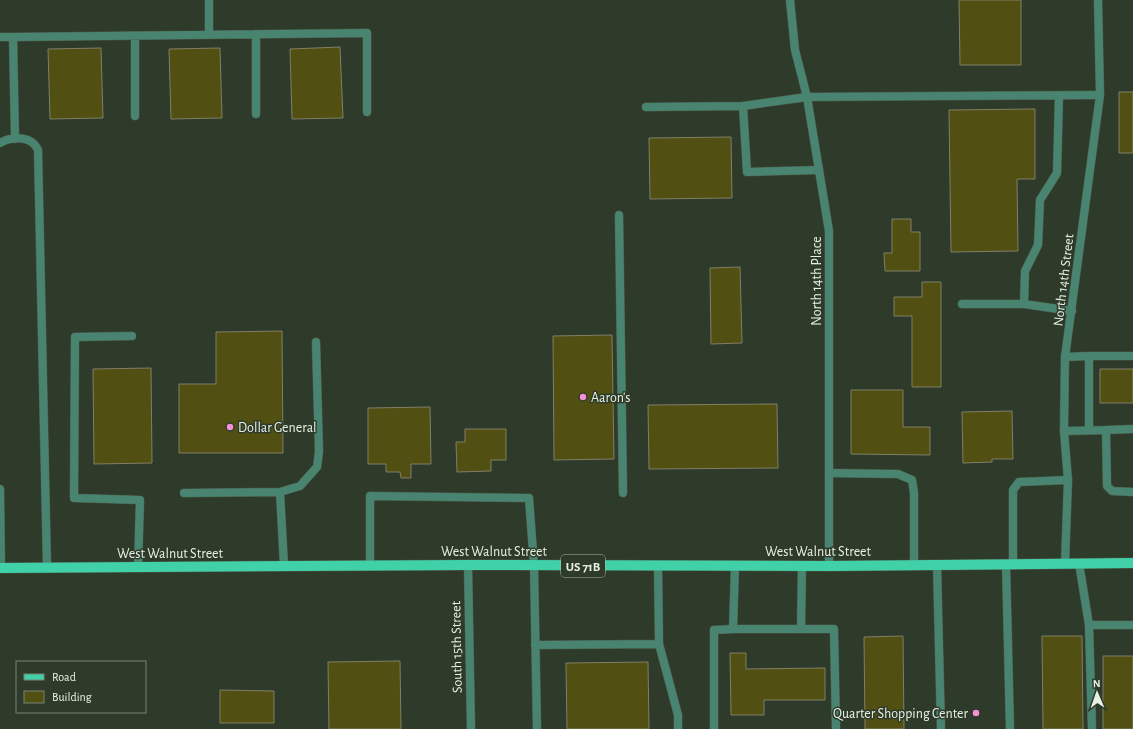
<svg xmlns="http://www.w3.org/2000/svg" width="1133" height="729" viewBox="0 0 1133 729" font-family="'Alegreya Sans',sans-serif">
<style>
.building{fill:#524f13;stroke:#807f67}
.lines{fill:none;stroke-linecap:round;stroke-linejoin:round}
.service-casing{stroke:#4c5848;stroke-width:9}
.minor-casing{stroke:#4c5848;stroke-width:9}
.primary-casing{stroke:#4c5848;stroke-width:11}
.service{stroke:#488470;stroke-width:8}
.minor{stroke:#488470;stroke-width:8}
.primary{stroke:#41d1a9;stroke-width:10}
.poi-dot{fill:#f391d6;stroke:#2e3b2a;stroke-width:1.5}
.labels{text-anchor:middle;stroke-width:3;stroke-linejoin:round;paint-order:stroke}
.shield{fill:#2e3b2a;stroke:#b0baad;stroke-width:1}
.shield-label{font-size:13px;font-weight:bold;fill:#e8f0e5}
.street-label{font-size:14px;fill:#e8f0e5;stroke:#2e3b2a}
.poi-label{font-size:14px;fill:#e8f0e5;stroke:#2e3b2a;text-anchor:start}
</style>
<rect width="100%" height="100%" fill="#2e3b2a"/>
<path class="building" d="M959,0H1021V65H960Z
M340,47L343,118L292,119L290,49Z
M101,48L103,118L50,119L48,49Z
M220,48L222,118L171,119L169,49Z
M1119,92H1133V153H1119Z
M1035,109V179H1017L1018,251L951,252L949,110Z
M731,137L732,198L650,199L649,138Z
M892,219H911V232H920V271H885L884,253H892Z
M740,267L742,343L711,344L710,268Z
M922,282H941V387H912V316H894V297H922Z
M282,331L283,453H179V384H216V332Z
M612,335L614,459L554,460L553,336Z
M151,368L152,463L94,464L93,369Z
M1100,369H1133V403H1100Z
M851,390H903V427H930V455L851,454Z
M777,404L778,468L649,469L648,405Z
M430,407L431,464H411V478H401L400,472H386V464H368V408Z
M1012,411L1013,459H992V462L963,463L962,412Z
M465,429H506V460H491V471L457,472L456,442H465Z
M903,636L904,729H865L864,637Z
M1042,636H1082L1083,729H1043Z
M730,653H746V669L825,668V700H764V715H731Z
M1103,656H1133V729H1103Z
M400,661L401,729H329L328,662Z
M648,662L649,729H567L566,663Z
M220,690L274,691V723H220Z"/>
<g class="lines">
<defs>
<path id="service" d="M209,0V35
M135,36V116
M0,37H13
M1059,96L1057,173L1040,200L1038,245L1025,271L1024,304L1072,311
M646,107L743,106
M256,114V34
M15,139L13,37L367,33V112
M0,143C10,137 26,136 34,144C36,146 37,148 38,150L47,567
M819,170L747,172L743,106L807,97L1100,95
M619,215L623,493
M962,304H1024
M132,336L75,337L74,498L140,500L138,567
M1089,356V430
M1065,357L1089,356H1133
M1106,430L1133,429
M1064,431L1106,430L1107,486L1112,491L1133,492
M829,473L898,474L912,480L914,493V565
M0,489L1,568
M280,492L300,486L317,467L319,452L316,342
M184,493L280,492L284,566
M1079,563L1089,625L1092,729
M1006,564L1010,729
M1013,564V490L1019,482L1068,480
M937,565L941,729
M370,566V496L529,498L534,565L537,729
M1089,625H1133
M733,629L735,566
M801,629L802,566
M659,644L678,715V729
M535,645L659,644L658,565
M714,729V630L733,629H834L836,729"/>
<path id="minor" d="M790,0L795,50L807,97L829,231V566
M1065,563L1068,480L1064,431L1065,357L1100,95L1098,0
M468,565L471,729"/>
<path id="primary" d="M0,568L468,565L829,566L1133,563"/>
</defs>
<use href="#service" class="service-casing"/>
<use href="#minor" class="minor-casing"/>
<use href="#primary" class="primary-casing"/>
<use href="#service" class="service"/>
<use href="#minor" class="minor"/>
<use href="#primary" class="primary"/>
</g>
<g class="poi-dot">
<circle cx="583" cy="397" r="4"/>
<circle cx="230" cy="427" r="4"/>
<circle cx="976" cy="713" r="4"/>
</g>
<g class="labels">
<rect class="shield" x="561" y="555" width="44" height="22" rx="3"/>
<g class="shield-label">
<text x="583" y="571">US 71B</text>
</g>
<g class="street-label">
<text transform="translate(1063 280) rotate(-83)" y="5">North 14th Street</text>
<text transform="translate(816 281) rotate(-90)" y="5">North 14th Place</text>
<text x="494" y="556">West Walnut Street</text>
<text x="818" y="556">West Walnut Street</text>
<text x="170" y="558">West Walnut Street</text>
<text transform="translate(456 647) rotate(-91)" y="5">South 15th Street</text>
</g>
<g class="poi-label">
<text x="591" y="402">Aaron's</text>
<text x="238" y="432">Dollar General</text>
<text x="968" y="718" text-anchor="end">Quarter Shopping Center</text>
</g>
</g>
<rect x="16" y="661" width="130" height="52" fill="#2e3b2a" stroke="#788375"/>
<rect x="24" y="674" width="20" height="6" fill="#41d1a9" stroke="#788375"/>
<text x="52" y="681" font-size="12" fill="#e8f0e5">Road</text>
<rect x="24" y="691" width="20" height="12" fill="#524f13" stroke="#788375"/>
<text x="52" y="701" font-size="12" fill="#e8f0e5">Building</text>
<g transform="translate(1097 693) rotate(358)" stroke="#2e3b2a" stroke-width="3" paint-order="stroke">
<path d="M0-3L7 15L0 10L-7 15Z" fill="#e8f0e5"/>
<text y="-6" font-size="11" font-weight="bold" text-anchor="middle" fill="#e8f0e5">N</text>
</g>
</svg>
